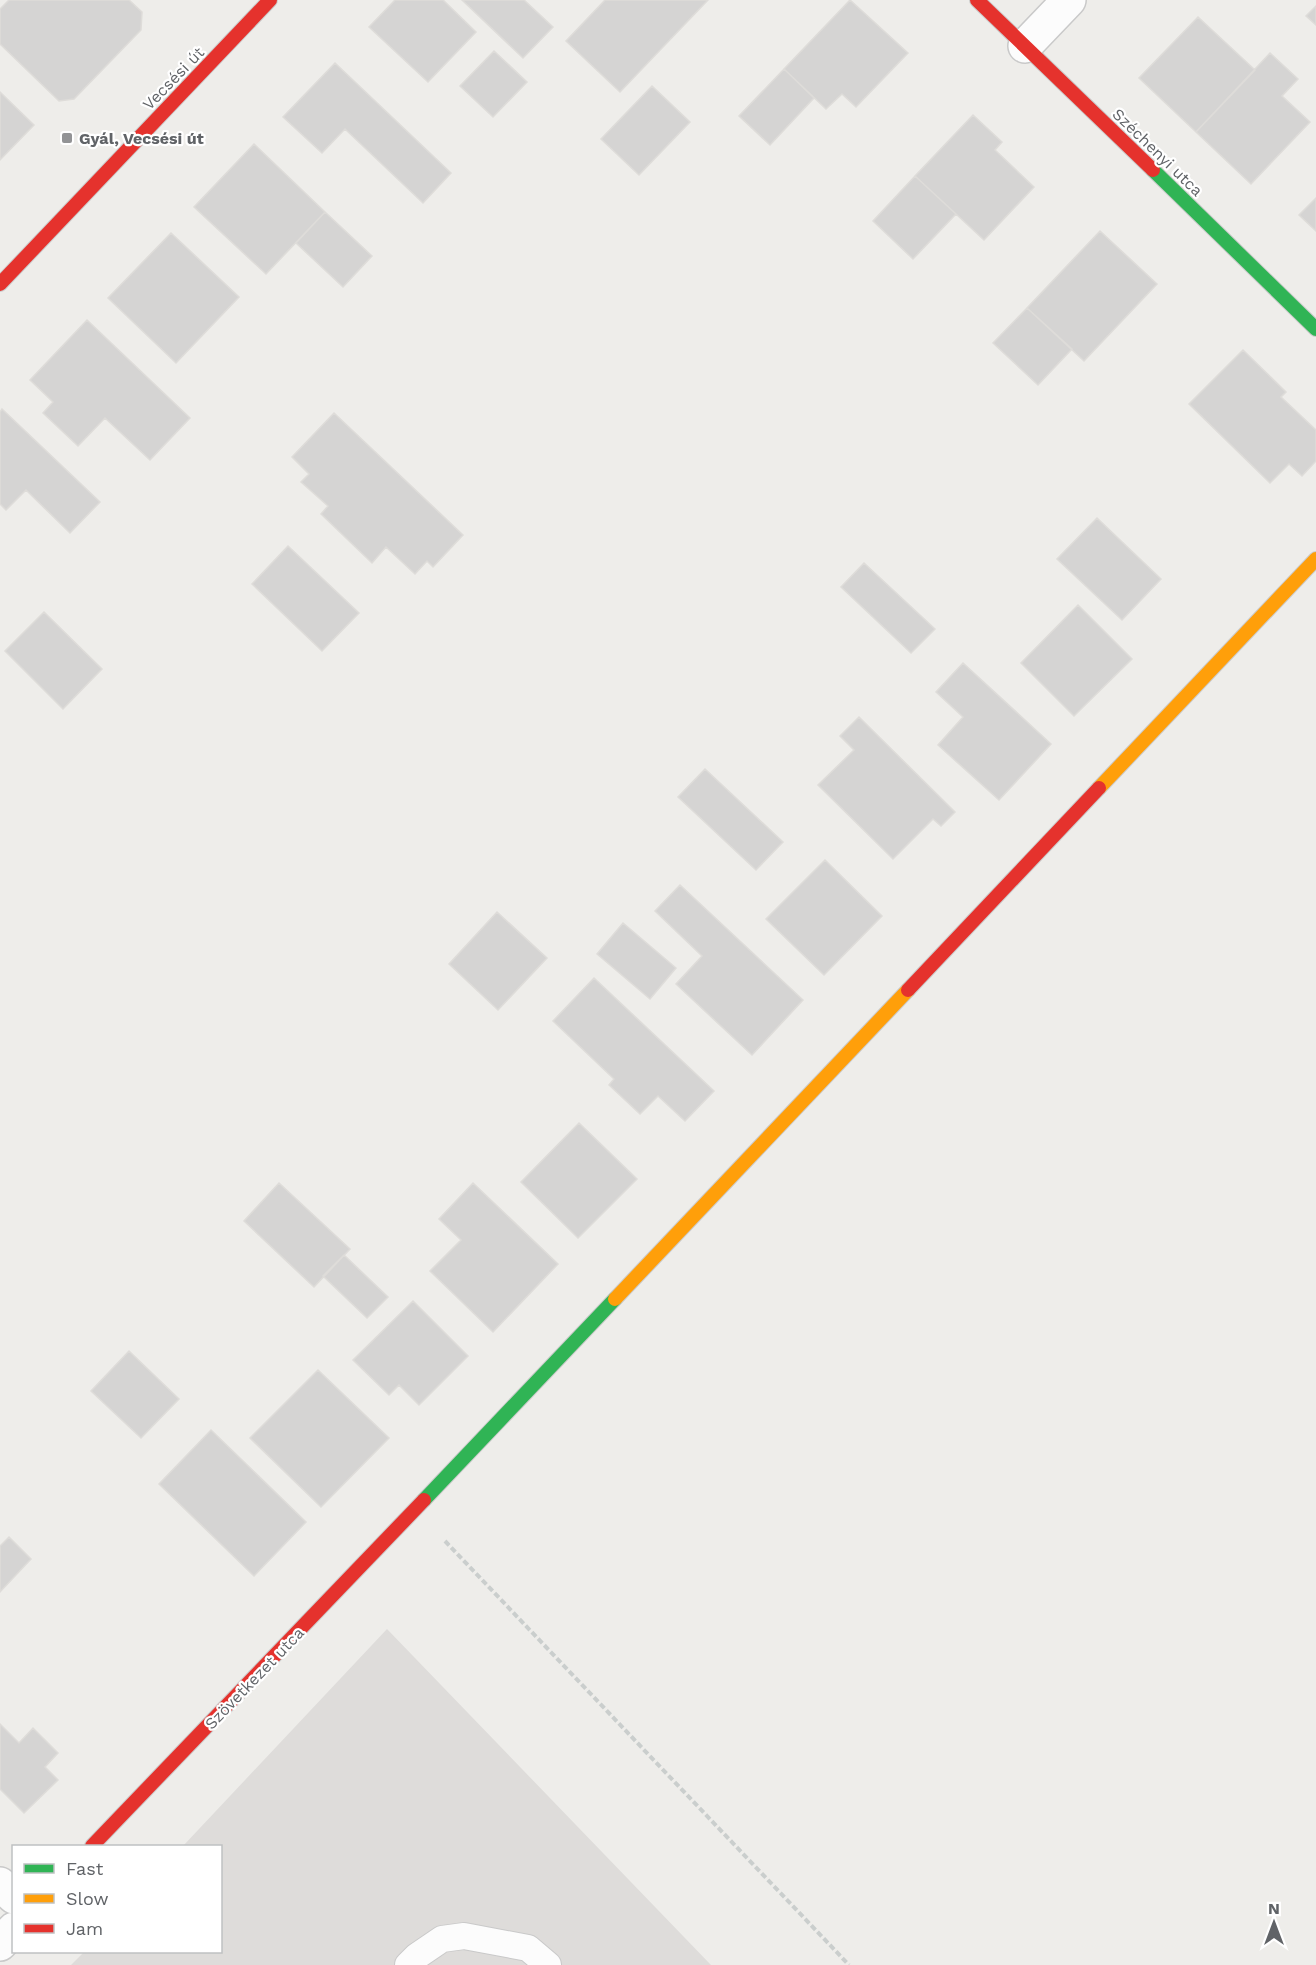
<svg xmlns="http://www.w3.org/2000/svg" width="1316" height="1965" viewBox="0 0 1316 1965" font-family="'Work Sans',sans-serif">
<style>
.industrial{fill:#dedcda}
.building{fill:#d5d4d3;stroke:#dedcd9;stroke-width:1.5}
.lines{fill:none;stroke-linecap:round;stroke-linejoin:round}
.lane-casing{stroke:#c9c9c9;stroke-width:28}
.street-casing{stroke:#c9c9c9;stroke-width:36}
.fast-casing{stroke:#cbcbcb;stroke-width:16}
.slow-casing{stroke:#cbcbcb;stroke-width:16}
.jam-casing{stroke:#cbcbcb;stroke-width:16}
.path{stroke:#cacecd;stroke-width:4;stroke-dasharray:6 3;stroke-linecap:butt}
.lane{stroke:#fcfcfc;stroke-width:26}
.street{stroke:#fcfcfc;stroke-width:33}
.fast{stroke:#30b455;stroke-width:14}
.slow{stroke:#ff9f0a;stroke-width:14}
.jam{stroke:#e5322d;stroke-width:14}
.poi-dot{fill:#929395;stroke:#fff;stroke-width:2}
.labels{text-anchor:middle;stroke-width:4.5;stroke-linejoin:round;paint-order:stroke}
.street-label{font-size:16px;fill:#606367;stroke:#fff}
.poi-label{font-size:16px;font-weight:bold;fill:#606367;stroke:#fff;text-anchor:start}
</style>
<rect width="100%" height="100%" fill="#eeedea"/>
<path class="industrial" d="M387,1629L711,1965H71L84,1952H220V1846H183Z"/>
<path class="building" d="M9,0H129L142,12L141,30L74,99L59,101L0,44V9Z
M395,0H443L476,32L428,82L369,27Z
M462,0H524L553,27L523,58Z
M605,0H708L620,92L566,41Z
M850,0L908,53L856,107L842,94L826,109L784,69Z
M1316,6V25L1306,16Z
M1198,17L1255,70L1196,132L1139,78Z
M494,51L527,82L493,117L460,86Z
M1270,53L1298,79L1282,96L1310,122L1251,184L1196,132Z
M335,63L451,173L423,203L345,129L322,153L283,117Z
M784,69L814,98L770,145L739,116Z
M652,86L690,122L639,175L601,139Z
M0,92L34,125L0,160Z
M973,115L1002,142L995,150L1034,187L984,240L915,176Z
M254,144L325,212L266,274L194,207Z
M915,176L956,214L913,259L873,221Z
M1316,198V231L1299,215Z
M325,212L372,256L343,287L296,243Z
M1100,231L1157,284L1084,361L1027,308Z
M171,233L239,297L176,363L108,298Z
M1027,308L1072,349L1038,385L993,343Z
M87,320L190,418L150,460L105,418L78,446L43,413L53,402L30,380Z
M1243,350L1286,392L1281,397L1316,430V461L1302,476L1289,464L1270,483L1189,404Z
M2,409L100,502L70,533L26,490L6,510L0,504V412Z
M334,413L463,535L433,567L427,561L415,574L386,547L372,563L321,514L328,506L301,482L309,474L292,457Z
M1097,518L1161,579L1122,620L1057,559Z
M288,546L359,613L322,651L252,584Z
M864,563L935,629L911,653L841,587Z
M1078,605L1132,659L1074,716L1021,663Z
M44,612L102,669L63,709L5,651Z
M963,663L1051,744L999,800L938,745L963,717L936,692Z
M859,717L955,812L941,826L933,819L893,859L818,785L854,750L840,736Z
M705,769L783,842L756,870L678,797Z
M825,860L882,916L824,975L766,919Z
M680,885L803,1000L752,1055L676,984L702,956L655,911Z
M497,912L547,958L498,1010L449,964Z
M623,923L676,968L650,999L597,954Z
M594,978L714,1091L685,1121L658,1096L640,1114L609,1085L614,1079L553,1021Z
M579,1123L637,1179L578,1238L521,1182Z
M279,1183L350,1249L314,1287L244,1221Z
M473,1183L558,1264L493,1332L430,1271L461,1240L439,1219Z
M344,1255L388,1297L367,1318L323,1276Z
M413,1301L468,1356L419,1405L399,1385L389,1395L353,1360Z
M129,1351L179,1399L141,1438L91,1391Z
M318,1370L389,1438L321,1507L250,1438Z
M211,1430L306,1522L254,1576L159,1484Z
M9,1537L31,1559L0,1592V1546Z
M0,1724L19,1743L33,1728L58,1753L45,1767L58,1780L24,1813L0,1789Z"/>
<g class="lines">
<defs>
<path id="lane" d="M408,1965L417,1956L442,1939L464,1936L528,1948L548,1965"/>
<path id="street" d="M1025,46L1069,0
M0,1884L14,1897
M0,1944L14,1929"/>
<path id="fast" d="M1153,170L1316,329
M424,1500L615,1299"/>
<path id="slow" d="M1099,788L1316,559
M615,1299L908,990"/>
<path id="jam" d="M977,0L1153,170
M0,284L270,0
M908,990L1099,788
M92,1846L424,1500"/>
</defs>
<use href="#lane" class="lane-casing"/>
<use href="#street" class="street-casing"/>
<use href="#fast" class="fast-casing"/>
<use href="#slow" class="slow-casing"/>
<use href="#jam" class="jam-casing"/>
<path class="path" d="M445,1541L849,1965"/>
<use href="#lane" class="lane"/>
<use href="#street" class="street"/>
<use href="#fast" class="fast"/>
<use href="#slow" class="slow"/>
<use href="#jam" class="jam"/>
</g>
<rect class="poi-dot" x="61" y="132" width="12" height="12" rx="3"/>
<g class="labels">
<g class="street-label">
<text transform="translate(173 78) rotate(-46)" y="6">Vecsési út</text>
<text transform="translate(1158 152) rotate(44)" y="6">Széchenyi utca</text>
<text transform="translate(254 1678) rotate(-46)" y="6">Szövetkezet utca</text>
</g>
<g class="poi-label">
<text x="79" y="144">Gyál, Vecsési út</text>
</g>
</g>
<rect x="12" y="1845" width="210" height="108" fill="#ffffff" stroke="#bfc1c2" stroke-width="1.5"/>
<rect x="24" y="1864" width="30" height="9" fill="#30b455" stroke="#bfc1c2" stroke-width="1.5"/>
<text x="66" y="1875" font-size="18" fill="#606367">Fast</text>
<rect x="24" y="1894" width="30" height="9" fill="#ff9f0a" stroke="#bfc1c2" stroke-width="1.5"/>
<text x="66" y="1905" font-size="18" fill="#606367">Slow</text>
<rect x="24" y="1924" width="30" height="9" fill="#e5322d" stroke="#bfc1c2" stroke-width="1.5"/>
<text x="66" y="1935" font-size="18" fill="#606367">Jam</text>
<g transform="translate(1274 1923)" stroke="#ffffff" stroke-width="4.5" paint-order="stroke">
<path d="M0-4.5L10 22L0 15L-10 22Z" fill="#606367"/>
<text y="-9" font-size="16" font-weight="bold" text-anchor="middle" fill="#606367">N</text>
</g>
</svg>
